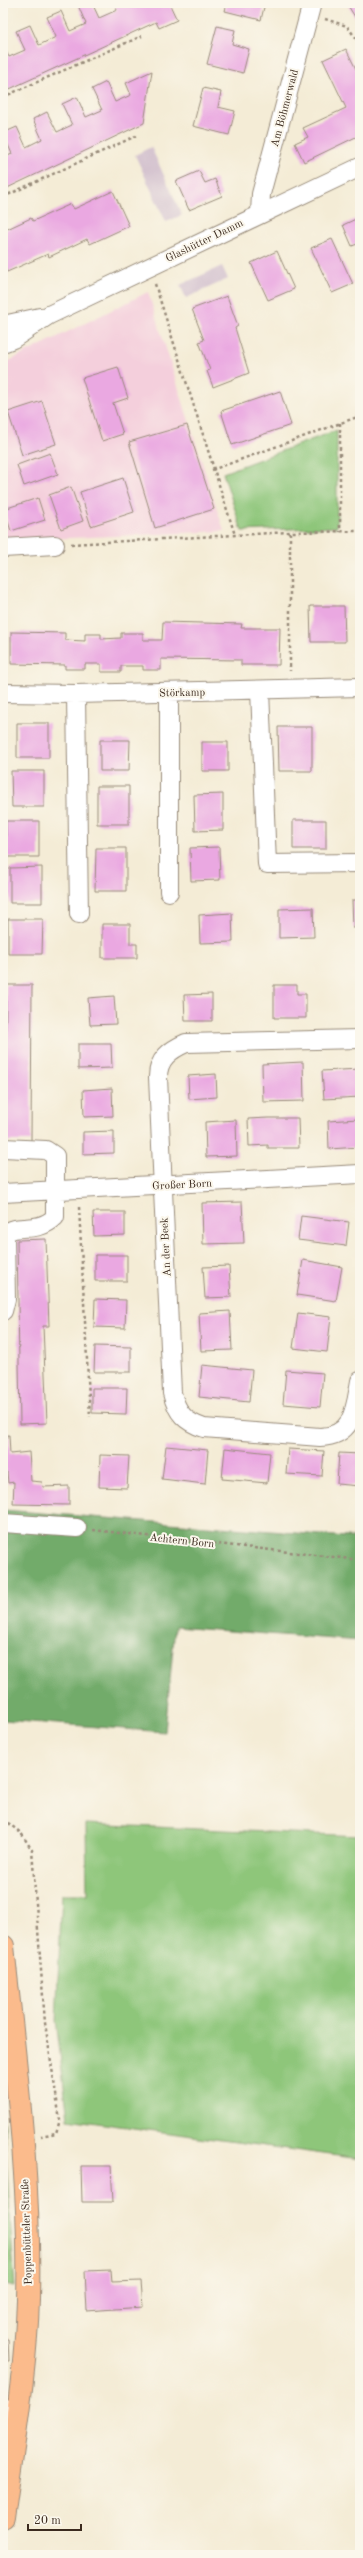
<svg xmlns="http://www.w3.org/2000/svg" width="363" height="2558" viewBox="0 0 363 2558" font-family="'Old Standard TT',serif">
<style>
.built{fill:#f4cfdc}
.industrial{fill:#d0bdcc}
.green{fill:#8ec67a;stroke:#64784c}
.forest{fill:#72ab6a;stroke:#566a44}
.building{fill:#eaa8e1}
.lines{fill:none;stroke-linecap:round;stroke-linejoin:round}
.minor-casing{stroke:#988b7a;stroke-width:20}
.major-casing{stroke:#988b7a;stroke-width:24}
.path{stroke:#988b7a;stroke-width:2.5;stroke-dasharray:3 3;stroke-linecap:butt}
.minor{stroke:#fff;stroke-width:18}
.major{stroke:#fbbb8c;stroke-width:22}
.labels{text-anchor:middle;stroke-width:4;stroke-linejoin:round;paint-order:stroke}
.street-label{font-size:11px;fill:#3b2a1e;stroke:#fbf7ec}
</style>
<rect width="100%" height="100%" fill="#fbf7ec"/>
<filter id="ink" filterUnits="userSpaceOnUse"><feTurbulence type="fractalNoise" baseFrequency=".025" numOctaves="2"/><feDisplacementMap in="SourceGraphic" scale="8" xChannelSelector="R" yChannelSelector="G"/><feConvolveMatrix kernelMatrix="1 2 1 2 8 2 1 2 1" color-interpolation-filters="sRGB"/></filter>
<filter id="wash" filterUnits="userSpaceOnUse"><feTurbulence type="fractalNoise" baseFrequency=".012" numOctaves="4" result="noise"/><feDisplacementMap in="SourceGraphic" scale="16" xChannelSelector="R" yChannelSelector="G"/><feGaussianBlur stdDeviation="0.9" result="paint"/><feColorMatrix in="noise" values="0 0 0 0 0 0 0 0 0 0 0 0 0 0 0 0 0 1.4 0 .05"/><feComposite in="paint" operator="in"/></filter>
<g filter="url(#wash)">
<rect width="100%" height="100%" fill="#f4ecd6"/>
<path class="built" d="M148,292L224,531L3,541V364Z"/>
<path class="industrial" d="M151,147L182,215L166,222L135,155Z
M222,266L228,279L186,298L180,285Z"/>
<path class="green" d="M337,430V527L242,531L223,473Z
M86,1824L360,1836V2159L68,2119L56,2021L62,1894H87Z
M3,2116L15,2287L3,2284Z"/>
<path class="forest" d="M3,1510L360,1538V1641L175,1627L165,1732L3,1720Z"/>
<g id="blocks">
<path class="building" d="M77,3H92L99,18L117,10L114,3H169L177,20L159,28L156,22L3,92V45L9,57L25,50L16,31L30,25L39,45L56,37L47,17L61,11L70,31L86,24Z
M227,3H265L261,20L225,11Z
M360,3V25L347,4Z
M217,26L235,30L232,44L249,49L243,73L207,64Z
M346,49L360,77V126L357,127L360,135L304,162L295,143L308,137L303,128L346,108L323,60Z
M152,71L144,123L3,190V158L12,154L3,133L17,127L26,147L42,139L33,119L47,112L57,132L72,125L62,104L77,97L86,117L102,110L92,89L106,82L115,102L131,95L126,83Z
M203,88L221,92L218,107L235,111L229,135L193,126Z
M199,171L205,183L215,179L222,196L189,210L176,181Z
M113,191L129,226L90,244L87,239L49,257L48,254L7,272L3,263V231L31,218L33,221L71,204L74,209Z
M360,217V243L352,246L343,225Z
M332,239L353,284L332,293L311,248Z
M277,251L294,289L268,300L251,263Z
M227,296L238,326L235,328L249,373L213,387L207,371L210,370L199,342L204,340L192,309Z
M118,367L128,398L113,403L123,434L102,441L82,378Z
M280,391L291,425L232,445L221,411Z
M42,401L56,444L22,455L8,412Z
M187,425L214,509L155,528L129,442Z
M50,453L58,474L24,486L17,465Z
M357,471H360V502H357Z
M123,478L134,512L91,526L80,492Z
M71,487L83,521L61,529L49,495Z
M38,498L45,520L11,531L4,509Z
M310,606H344L345,642H311Z
M163,622L242,624L241,628H280L279,665H241V660L161,659V670H143V666H121V672H101V664H85V669H65V665L11,664V632L65,633V640L85,641V634H101V639L121,638V633H143V640H162Z
M17,723H49V758H17Z
M278,727H312V771H279Z
M100,740H130L129,771H100Z
M202,742H228V771H202Z
M11,771H44V807H12Z
M97,786H129V824H97Z
M223,794V830L195,831L194,795Z
M293,820H326V849H293Z
M6,821H39V857H6Z
M219,847L220,880L191,881L190,848Z
M96,848H126V891H95Z
M42,867V903H10V868Z
M352,900H360V928H353Z
M313,908L314,937L279,938V909Z
M232,913L233,942L200,943L199,915Z
M8,919H43L42,954H8Z
M102,924H130V944H137V958H102Z
M6,985H32L31,1141H5Z
M274,985H297V994H306V1018H274Z
M212,994V1021H185L184,995Z
M114,996L116,1024L90,1025L88,998Z
M78,1044H111L112,1068L78,1069Z
M303,1062L304,1101L263,1102L262,1064Z
M360,1069V1097L324,1099L322,1071Z
M216,1074L217,1097L189,1099L188,1076Z
M112,1088L113,1116L84,1117L83,1090Z
M268,1118H298L299,1148H268V1145L249,1146L248,1119Z
M358,1119L360,1147L329,1149L328,1121Z
M236,1120L237,1156L206,1157L205,1122Z
M114,1131V1153L83,1154V1132Z
M242,1202L244,1243L203,1244L202,1203Z
M93,1212H125V1235L94,1236Z
M301,1216L349,1222L346,1246L298,1240Z
M46,1239L49,1326H43L47,1423L20,1424L17,1240Z
M95,1255H127V1281H95Z
M303,1260L342,1267L336,1301L297,1295Z
M229,1266L231,1297L205,1298L203,1267Z
M95,1299L126,1300L125,1328L94,1327Z
M230,1311L232,1350L201,1351L199,1313Z
M298,1313L331,1317L327,1352L293,1348Z
M95,1346L131,1347V1372H94Z
M202,1365L252,1370L249,1402L199,1397Z
M286,1370L323,1373L320,1407L283,1404Z
M92,1388H127L126,1414L92,1413Z
M9,1435L10,1454L29,1452L31,1481L42,1482L43,1487L69,1486V1505L13,1504L14,1482L8,1483L7,1472L3,1473V1436Z
M166,1446L208,1450L205,1484L162,1479Z
M225,1448L270,1453L267,1483L222,1479Z
M288,1449L324,1451L322,1476L286,1474Z
M339,1453L360,1454V1486L337,1484Z
M100,1455L129,1456L127,1488L99,1487Z
M81,2166H111L113,2202H82Z
M111,2270L112,2282L141,2281L143,2307L87,2311L85,2271Z
M3,2339H8L9,2361H3Z"/>
</g>
</g>
<g filter="url(#ink)">
<use href="#blocks" fill-opacity="0" stroke="#988b7a" stroke-width="1"/>
<g class="lines">
<defs>
<path id="minor" d="M260,213L261,194L312,3
M3,325L40,317
M3,343L13,339L49,315L360,167
M3,548L55,545
M260,690L267,864L360,863
M169,692V892
M3,693L76,694L360,687
M76,694L79,914
M360,1039L186,1043C170,1050 158,1059 158,1077L172,1393C177,1413 185,1422 204,1428L320,1437C354,1436 355,1408 360,1381
M3,1148L46,1150L55,1156V1217C37,1235 16,1222 5,1234L6,1299L3,1311
M3,1193L360,1174
M3,1523L77,1528
M3,2407L18,2416"/>
<path id="major" d="M3,1946C15,2063 31,2181 28,2299C26,2372 13,2445 3,2518"/>
</defs>
<use href="#minor" class="minor-casing"/>
<use href="#major" class="major-casing"/>
<path class="path" d="M325,19L347,26L360,44
M3,97L142,36
M3,197L136,136
M155,284L235,535
M340,423V532
M212,470L360,416
M290,532V671
M71,544L290,532L360,531
M79,1207L90,1417
M93,1530L360,1560
M3,1819L21,1833L32,1850L45,2023L60,2120L56,2133L41,2136"/>
<use href="#minor" class="minor"/>
<use href="#major" class="major"/>
</g>
</g>
<g class="labels">
<g class="street-label">
<text transform="translate(284 108) rotate(-75)" y="4">Am Böhmerwald</text>
<text transform="translate(204 240) rotate(-26)" y="4">Glashütter Damm</text>
<text transform="translate(182 692) rotate(-1)" y="4">Störkamp</text>
<text transform="translate(182 1184) rotate(-3)" y="4">Großer Born</text>
<text transform="translate(165 1247) rotate(-93)" y="4">An der Beek</text>
<text transform="translate(182 1540) rotate(6)" y="4">Achtern Born</text>
<text transform="translate(26 2232) rotate(-92)" y="4">Poppenbütteler Straße</text>
</g>
</g>
<rect width="363" height="2558" fill="none" stroke="#fbf7ec" stroke-width="16"/>
<path d="M28 2524v6h53v-6" fill="none" stroke="#3b2a1e" stroke-width="2"/>
<text x="34" y="2524" font-size="12" fill="#3b2a1e" stroke="#fbf7ec" stroke-width="3" paint-order="stroke">20 m</text>
</svg>
